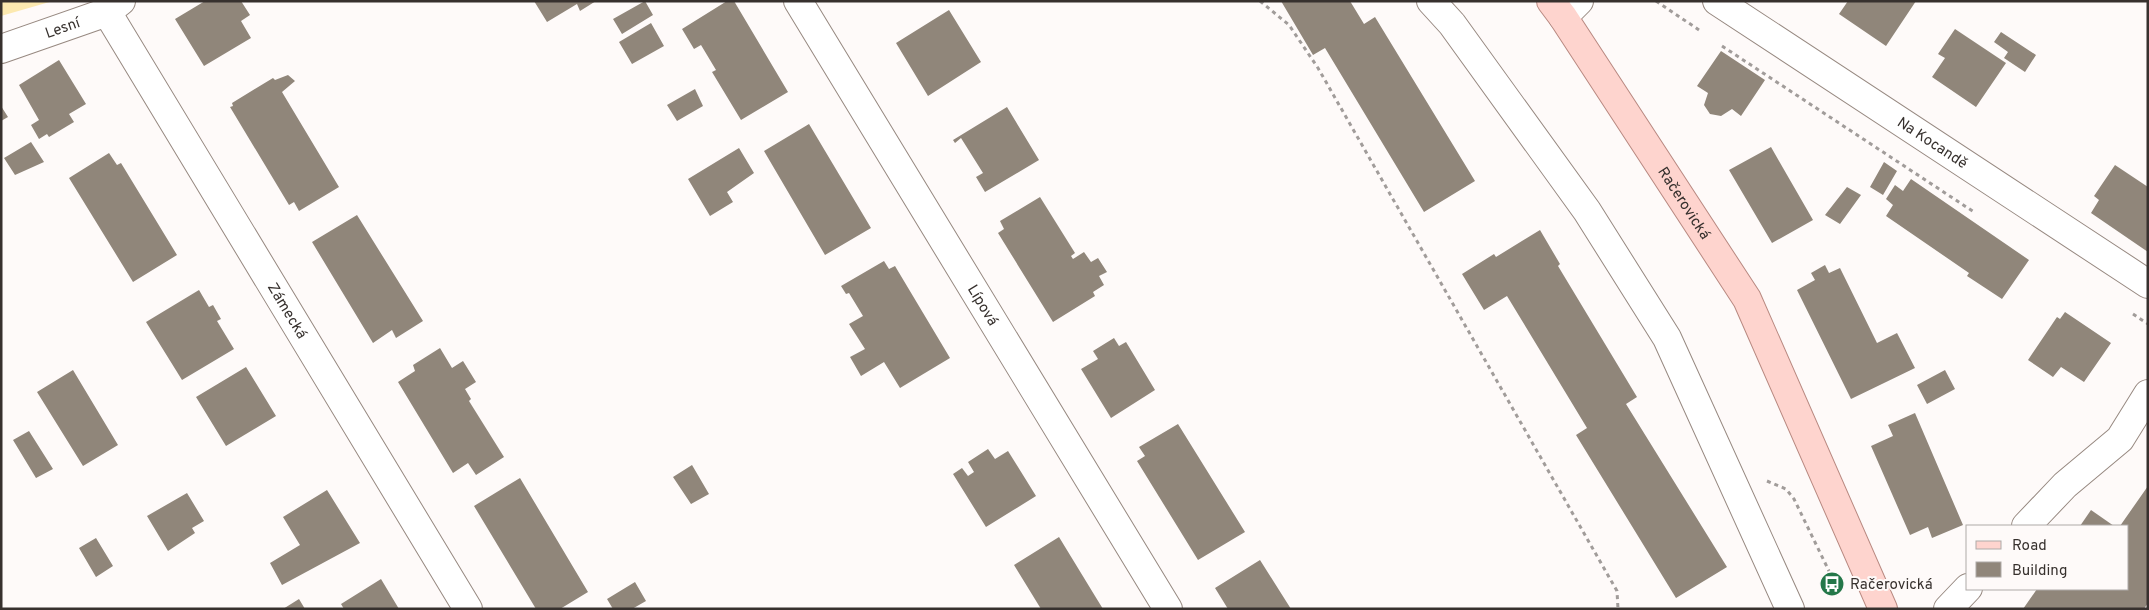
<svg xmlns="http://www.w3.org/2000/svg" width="2149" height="610" viewBox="0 0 2149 610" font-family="Overpass,sans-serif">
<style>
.green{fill:#fce9b0}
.building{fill:#90867a}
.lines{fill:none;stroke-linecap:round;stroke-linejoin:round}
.minor-casing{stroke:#978981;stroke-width:30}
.major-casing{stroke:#b88981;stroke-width:30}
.path{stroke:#a19c9a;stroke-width:3;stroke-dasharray:4 4;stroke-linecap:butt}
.minor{stroke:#fff;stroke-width:28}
.major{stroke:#fed4ce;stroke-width:28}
.labels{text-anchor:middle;stroke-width:4;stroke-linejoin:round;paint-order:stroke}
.street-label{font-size:15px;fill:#37312e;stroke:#fefaf9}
.poi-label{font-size:15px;fill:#37312e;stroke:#fefaf9;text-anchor:start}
</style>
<rect width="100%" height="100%" fill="#fefaf9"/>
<path class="green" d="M1,1H53L1,16Z"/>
<path class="building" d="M205,1H241L250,15L241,21L251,38L204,66L175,19Z
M534,1H596L580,11L577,4L547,22Z
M645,1L653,15L622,34L613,19Z
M727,1H734L788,92L741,120L712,72L716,70L701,45L694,49L682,29Z
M1281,1H1350L1364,24L1375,17L1475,181L1424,212L1325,48L1313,55Z
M1848,1H1916L1886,46L1839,14Z
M949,10L981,62L928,96L896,43Z
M651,23L664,46L632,64L619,42Z
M1955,29L2006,63L1976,107L1932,77L1945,58L1938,54Z
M2001,32L2036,55L2025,72L2004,58L2008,52L1994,42Z
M1721,51L1765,80L1741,116L1732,109L1721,116L1710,114L1704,105L1708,93L1697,86Z
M59,60L86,104L69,114L74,122L49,137L47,134L39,139L31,125L39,120L19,85Z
M288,75L295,81L282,92L339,187L299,211L294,202L289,205L230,107L233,106L232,103L273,78L275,80Z
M695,89L703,106L677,121L667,105Z
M1,106L8,117L1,121Z
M1007,107L1039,160L985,192L976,177L983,173L961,138L955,143L953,140Z
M809,124L871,228L825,255L764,151Z
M31,142L44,162L15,175L4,158Z
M1771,147L1813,220L1772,243L1729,170Z
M739,148L754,173L727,192L733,202L710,216L688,179Z
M109,153L117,165L121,163L177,255L133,282L69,178Z
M1884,162L1897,171L1883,195L1870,187Z
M2115,165L2148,187V252L2091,213L2099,200L2094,196Z
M1911,179L2029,260L2002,299L1967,276L1969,273L1886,216L1893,205L1886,199L1895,185L1903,191Z
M1847,187L1861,195L1840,224L1825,215Z
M1040,197L1075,253L1071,256L1073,259L1084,252L1091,262L1098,258L1107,272L1099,276L1104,285L1093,292L1095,296L1053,322L998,233L1004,229L1000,221Z
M357,215L423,321L396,338L392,330L373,343L312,242Z
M1540,230L1560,264L1558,266L1637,397L1626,404L1727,567L1676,598L1576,435L1587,428L1507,296L1484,310L1462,274L1494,254L1496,257Z
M884,261L889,269L895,266L950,358L900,388L884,362L861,376L850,357L865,349L849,324L863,316L849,293L846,294L841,286Z
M1825,265L1829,273L1840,268L1877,343L1897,333L1915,368L1851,399L1797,290L1815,280L1811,273Z
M199,290L209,307L213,305L221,319L217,321L234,349L182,380L146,322Z
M2065,312L2111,343L2084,382L2061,367L2053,377L2028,360L2057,317L2060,319Z
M1114,338L1119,346L1126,342L1155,390L1111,418L1081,369L1098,359L1093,351Z
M440,348L452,368L463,361L476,382L465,389L471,399L469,401L504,457L476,475L468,463L453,473L398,382L415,371L413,365Z
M246,367L276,416L226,446L196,397Z
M73,370L118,445L83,466L37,392Z
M1945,370L1955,389L1927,404L1917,385Z
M1915,413L1963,525L1932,538L1928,527L1910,535L1871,446L1893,436L1888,425Z
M1178,424L1245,532L1198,560L1137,461L1145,456L1139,447Z
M29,431L53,469L36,478L13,440Z
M988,449L995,459L1008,451L1036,496L986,527L953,474L962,468L968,476L974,472L968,462Z
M692,465L709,494L691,504L673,477Z
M520,478L588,592L560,609H536L474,506Z
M2148,486V603L2144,609H2023L2037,589H2128V526H2120Z
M327,490L360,543L282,585L270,563L300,545L283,517Z
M187,493L204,521L192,528L195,533L168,551L147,516Z
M2091,510L2114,526H2080Z
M1059,537L1095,596L1103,609H1041L1014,565Z
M96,538L113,566L96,577L79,548Z
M1260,560L1291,609H1228L1215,588Z
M381,579L399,609H344L341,604Z
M635,582L646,601L632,609H613L607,599Z
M299,599L305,609H283Z"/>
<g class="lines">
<defs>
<g id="minor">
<path id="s1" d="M798,1L1168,609"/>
<path d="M1431,1L1452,24L1587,211L1667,338L1790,609"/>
<path id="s2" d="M1717,1L2148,284"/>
<path id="s3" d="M107,12L468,609"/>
<path d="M1563,17L1579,1"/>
<path id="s4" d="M1,49L107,12L121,1"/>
<path d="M2026,526L2065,485L2120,439L2148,394"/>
<path d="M1948,609L1968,588"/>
</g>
<g id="major">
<path id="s5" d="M1551,1L1563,17L1747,299L1883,609"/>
</g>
</defs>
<use href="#minor" class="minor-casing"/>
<use href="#major" class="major-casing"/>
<path class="path" d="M1260,1L1289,25L1318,68L1617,591L1618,609
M1656,1L1699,30
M1722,46L1974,212
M2133,314L2148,324
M1767,481L1786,489L1794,499L1829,571"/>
<use href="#minor" class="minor"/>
<use href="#major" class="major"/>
</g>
<defs>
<symbol id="bus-disc" viewBox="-11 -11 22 22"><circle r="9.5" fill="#247749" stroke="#fefaf9"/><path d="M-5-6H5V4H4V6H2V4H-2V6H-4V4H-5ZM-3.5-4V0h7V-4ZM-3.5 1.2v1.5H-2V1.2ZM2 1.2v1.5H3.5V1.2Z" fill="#fff"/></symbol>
</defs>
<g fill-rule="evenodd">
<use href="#bus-disc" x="1818" y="570" width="28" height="28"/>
</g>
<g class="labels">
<g class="street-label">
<text dy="5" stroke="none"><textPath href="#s4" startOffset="65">Lesní</textPath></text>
<text dy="5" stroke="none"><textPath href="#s2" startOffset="258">Na Kocandě</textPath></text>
<text dy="5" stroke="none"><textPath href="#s5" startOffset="242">Račerovická</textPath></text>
<text dy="5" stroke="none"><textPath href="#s1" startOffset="356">Lípová</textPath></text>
<text dy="5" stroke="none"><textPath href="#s3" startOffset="349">Zámecká</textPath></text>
</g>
<g class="poi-label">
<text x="1850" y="589">Račerovická</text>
</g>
</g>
<rect width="2149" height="610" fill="none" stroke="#37312e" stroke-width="5"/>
<rect x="1966" y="525" width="162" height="65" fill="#fefaf9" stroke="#aeaaa8"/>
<rect x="1976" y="541" width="25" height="8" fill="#fed4ce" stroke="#aeaaa8"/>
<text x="2012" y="550" font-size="15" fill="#37312e">Road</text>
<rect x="1976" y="562" width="25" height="15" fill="#90867a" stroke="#aeaaa8"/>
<text x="2012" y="575" font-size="15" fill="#37312e">Building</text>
</svg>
